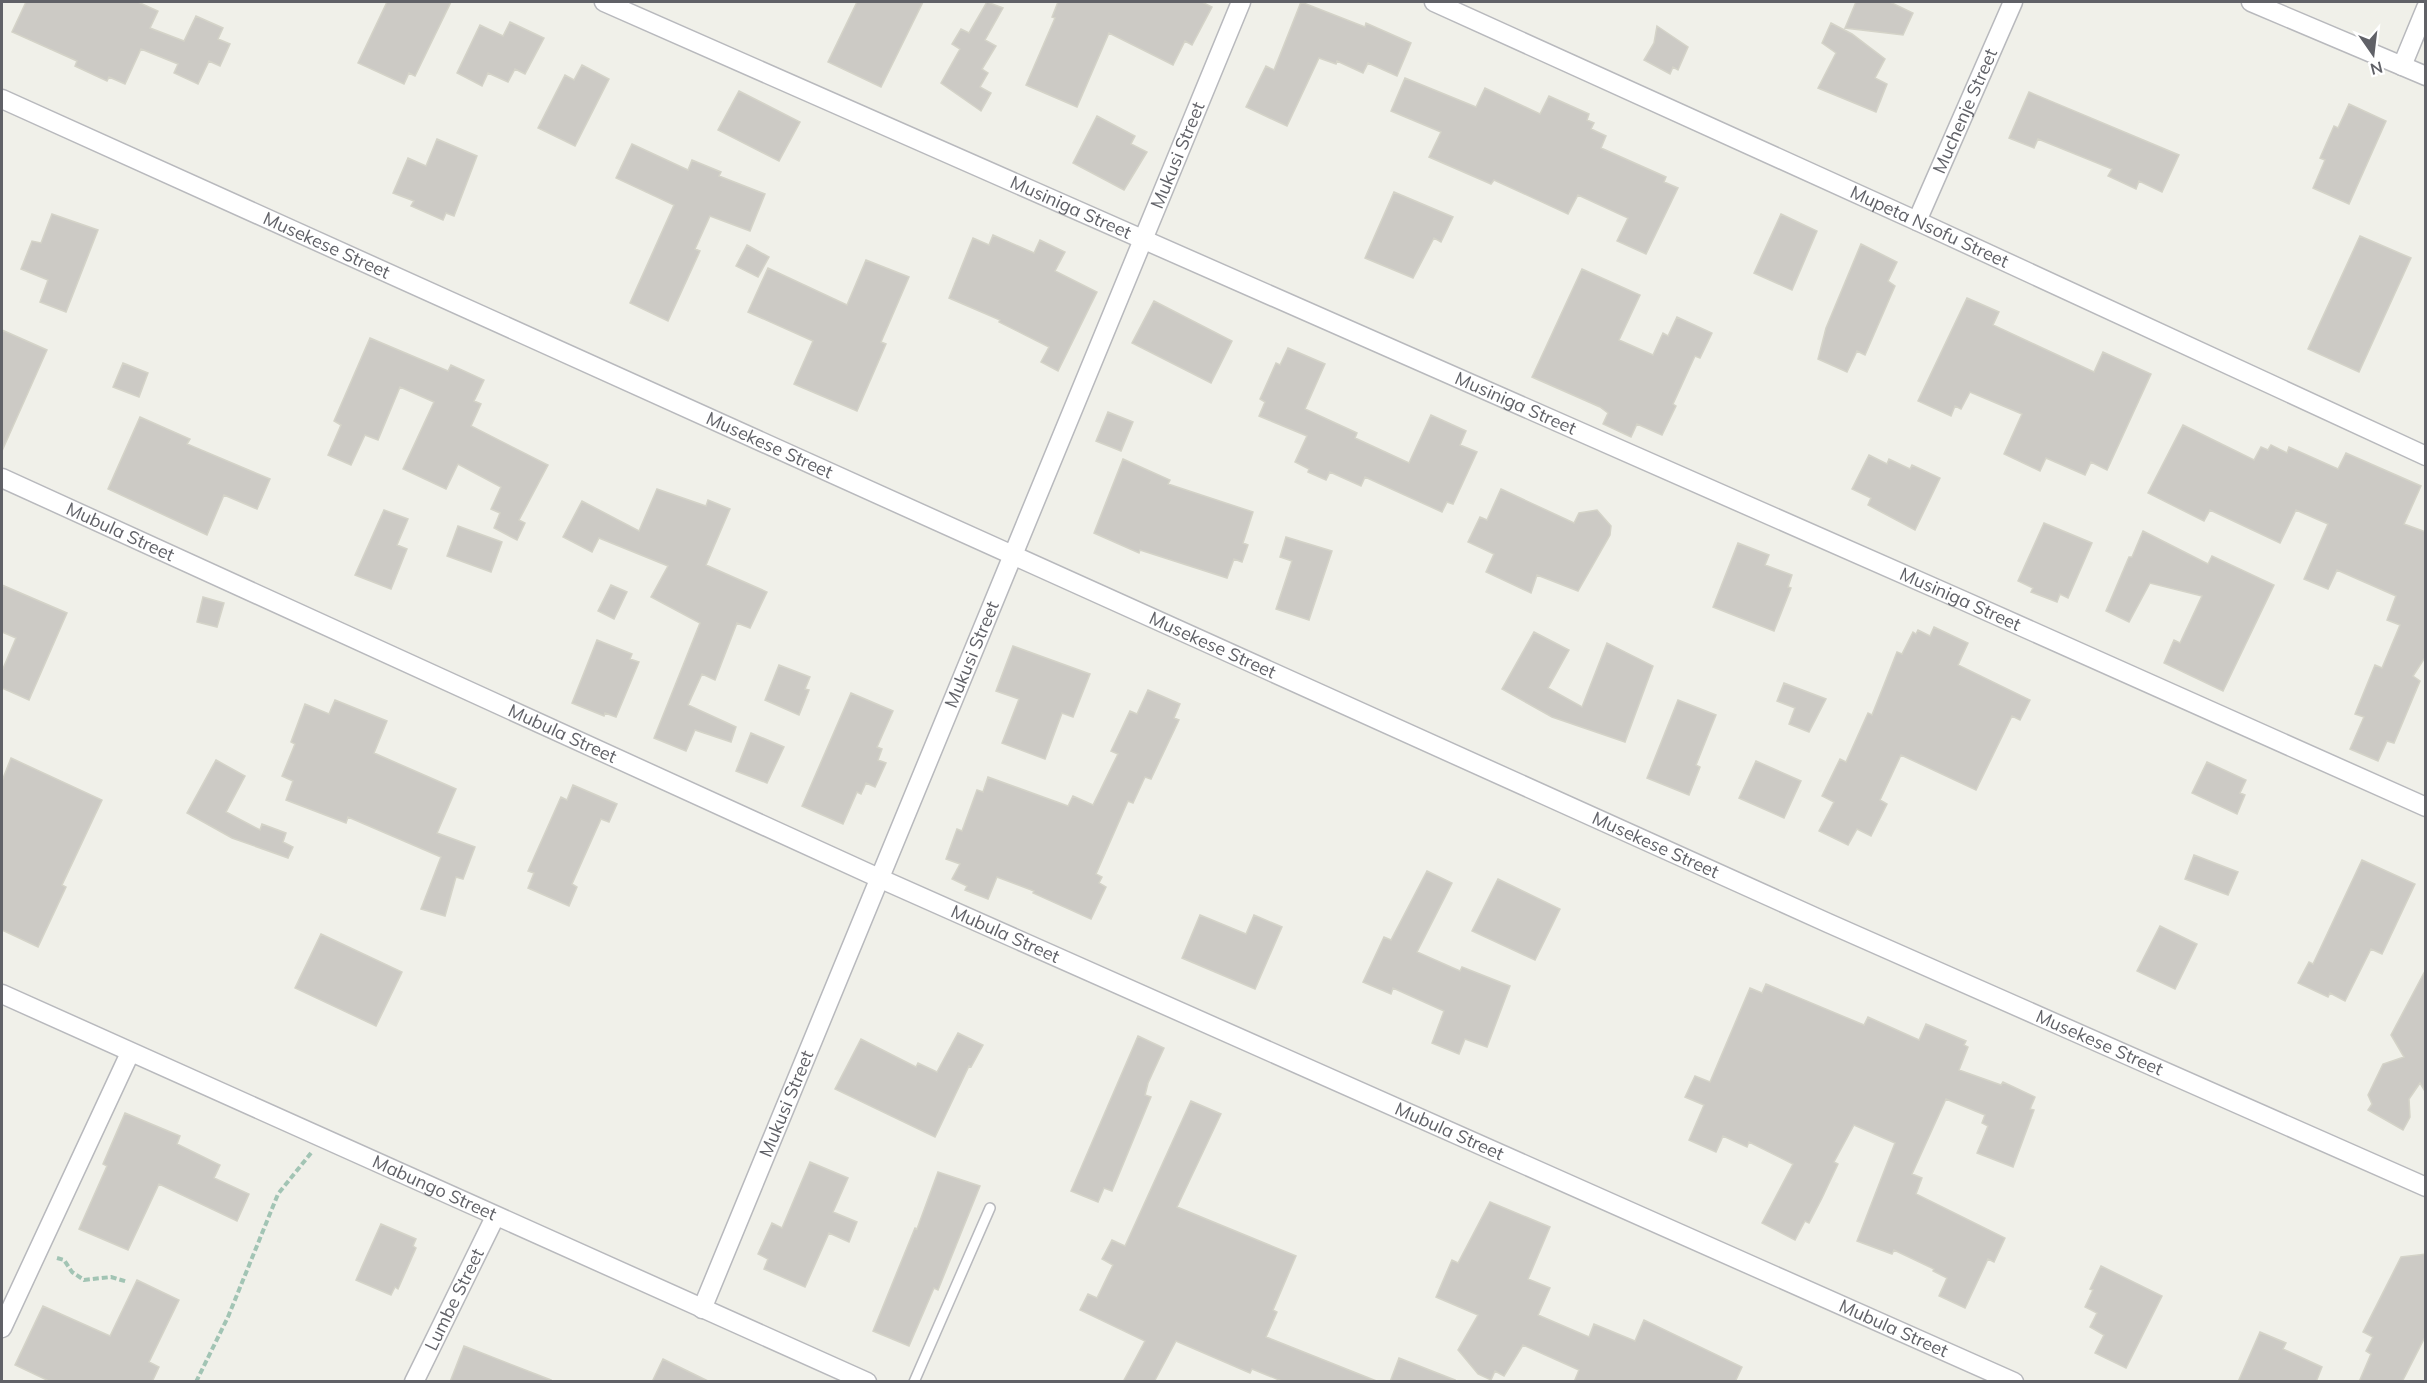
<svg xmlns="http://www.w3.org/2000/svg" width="2427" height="1383" viewBox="0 0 2427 1383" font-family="Mulish,sans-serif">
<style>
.building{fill:#cccac5;stroke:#d4d3c8;stroke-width:1.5}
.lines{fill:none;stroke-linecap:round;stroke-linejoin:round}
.service-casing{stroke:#b8b9bd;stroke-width:12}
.minor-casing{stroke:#b8b9bd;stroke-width:21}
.path{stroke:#a2c4b4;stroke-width:4;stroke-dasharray:6 3;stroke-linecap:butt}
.service{stroke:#fff;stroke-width:9}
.minor{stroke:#fff;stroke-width:18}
.labels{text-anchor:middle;stroke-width:4.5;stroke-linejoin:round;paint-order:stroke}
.street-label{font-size:18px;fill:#606167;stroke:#fff}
</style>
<rect width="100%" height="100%" fill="#f0f0e9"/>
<path class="building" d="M26,2H138L158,11L150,28L184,41L196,16L223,28L218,39L230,44L220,66L209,61L198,84L174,73L178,64L141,49L125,84L109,77L107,81L75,66L77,61L12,32Z
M387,2H451L415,76L409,73L404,84L358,63Z
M857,2H923L881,87L828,62Z
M987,2L1003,8L985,40L996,46L982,69L988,73L980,87L991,93L981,111L941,83L960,49L952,44L961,29L969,33Z
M1058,2H1202L1212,7L1192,45L1185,41L1173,65L1109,33L1077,107L1026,85L1055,18L1052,17Z
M1301,2L1365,27L1366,23L1411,43L1397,76L1368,63L1363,73L1337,61L1336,64L1319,58L1287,126L1246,107L1266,66L1274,70Z
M1856,2H1890L1913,13L1903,35L1845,28Z
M510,22L544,38L525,74L515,69L508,82L488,73L482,86L457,73L480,25L503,36Z
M1831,23L1852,34L1885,59L1875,78L1887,84L1876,112L1818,88L1836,53L1822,43Z
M1657,26L1688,47L1678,70L1673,67L1670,74L1644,60L1654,43Z
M582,65L609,79L575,146L538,128L565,75L574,80Z
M1405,78L1476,107L1485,88L1540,114L1549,96L1589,114L1587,120L1594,123L1591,129L1606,136L1601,148L1666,177L1664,182L1678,188L1646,254L1617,241L1628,218L1578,195L1568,214L1494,180L1491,184L1429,157L1441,132L1391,111Z
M739,91L800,122L779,161L718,130Z
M2029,92L2179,155L2162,192L2139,181L2136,189L2108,176L2112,169L2038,139L2034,148L2009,138Z
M2349,104L2386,121L2349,204L2313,188L2325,160L2320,158L2334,126L2338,128Z
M1097,116L1135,136L1131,144L1147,152L1124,190L1073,163Z
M437,139L477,156L454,216L446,213L443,220L411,206L414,201L393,193L408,158L426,166Z
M632,144L688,170L692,160L721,172L719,176L765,194L750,231L710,216L695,249L700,251L668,321L630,303L674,205L616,178Z
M1394,192L1453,217L1441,242L1434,238L1413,278L1365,258Z
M52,214L98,230L66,312L40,302L48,280L21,269L32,241L41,243Z
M1781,214L1817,231L1792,290L1754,273Z
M993,235L1034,253L1040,240L1065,252L1055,271L1097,292L1058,371L1041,362L1049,347L999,322L1000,320L949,298L973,238L989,245Z
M2360,236L2411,258L2359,372L2308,349Z
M1861,244L1897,262L1888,281L1895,286L1865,355L1857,351L1847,372L1818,359L1826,328Z
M747,245L769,257L758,277L736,266Z
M866,260L909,277L881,342L886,344L857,411L794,384L813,341L748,312L768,268L847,305Z
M1582,269L1640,295L1619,340L1653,355L1663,333L1668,336L1677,317L1712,333L1700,358L1695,356L1673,404L1676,406L1662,435L1637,424L1631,437L1603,424L1608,413L1600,407L1532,377Z
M1967,298L1999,312L1993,325L2094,372L2103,352L2151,374L2107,470L2091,462L2085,475L2046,458L2040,471L2004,454L2022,414L1970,392L1961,409L1955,406L1951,416L1918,401Z
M1154,301L1232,341L1211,383L1132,343Z
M2,330L47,350L2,451Z
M370,338L448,371L451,365L484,380L474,401L481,404L471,426L548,465L519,520L525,523L517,540L494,528L500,513L491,509L501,487L458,464L446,489L403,469L434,402L400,387L378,440L365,435L351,465L328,455L341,425L334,421Z
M1288,348L1325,364L1305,409L1357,433L1355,438L1409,463L1431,415L1466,431L1460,445L1477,452L1453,504L1447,502L1442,512L1365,477L1361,486L1330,472L1326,480L1308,472L1309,469L1295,462L1307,436L1259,416L1265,402L1260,399L1276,363L1280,365Z
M123,363L148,373L139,397L113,387Z
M1108,412L1133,422L1121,451L1096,441Z
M140,417L190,439L187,444L270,479L257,509L224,495L207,535L108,489Z
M2183,425L2254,460L2261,447L2268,450L2271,445L2287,453L2289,447L2338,469L2346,453L2421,486L2404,524L2426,532V656L2413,676L2420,681L2394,743L2387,741L2378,761L2350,749L2364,717L2355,714L2375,665L2382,668L2400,625L2387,620L2396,596L2337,570L2328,589L2304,579L2328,524L2296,510L2280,543L2210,510L2204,521L2148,493Z
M1869,455L1887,464L1889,459L1910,469L1912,465L1940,478L1915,530L1868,505L1871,498L1852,489Z
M1123,459L1170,480L1168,484L1253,512L1243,543L1248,545L1242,562L1234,559L1227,578L1140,550L1139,553L1094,533Z
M657,489L706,506L708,500L730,509L706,565L767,592L750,628L737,623L715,680L702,674L688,705L736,727L731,742L695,730L686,751L654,738L700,623L651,597L668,566L599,538L592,552L563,537L582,501L639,531Z
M1501,489L1574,523L1579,513L1597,510L1611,526L1610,535L1578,591L1537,575L1531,593L1486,572L1494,554L1468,542L1480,517L1487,520Z
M384,510L408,519L397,545L407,549L391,589L355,575Z
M2044,523L2092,543L2068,598L2060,594L2057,602L2031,592L2033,588L2018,581Z
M458,526L502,542L491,572L447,556Z
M2143,531L2208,564L2212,556L2274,585L2223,691L2164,663L2174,640L2180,643L2202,596L2150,583L2129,622L2106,611L2129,557H2132Z
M1286,537L1332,551L1309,620L1276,609L1292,561L1280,557Z
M1738,543L1769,555L1765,565L1792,575L1788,587L1791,588L1774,631L1713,607Z
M2,585L67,613L29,700L2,688V671L16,638L2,632Z
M611,585L627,592L614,619L598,611Z
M203,597L224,603L217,627L197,622Z
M1934,627L1968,643L1958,665L2030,700L2020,720L2012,716L1976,790L1901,755L1880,800L1887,804L1871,836L1857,829L1848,845L1819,831L1834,802L1822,796L1840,759L1846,762L1868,713L1872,715L1897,652L1902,654L1913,632L1916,634L1918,630L1930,636Z
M1534,632L1569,650L1548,688L1582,707L1607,643L1653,666L1625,742L1552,717L1502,689Z
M597,640L632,654L630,659L639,662L616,717L605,713L604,716L572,703Z
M1013,646L1090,674L1073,717L1062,713L1045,759L1002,743L1019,699L996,691Z
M779,665L810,677L805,689L809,690L799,715L765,700Z
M1784,683L1826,699L1809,732L1789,724L1795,708L1777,701Z
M1148,690L1180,704L1174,718L1179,720L1151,779L1145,777L1133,803L1128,801L1096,874L1102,877L1099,883L1106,887L1091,919L1033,893L1034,891L997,877L988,899L965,890L967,886L952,879L960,864L946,859L957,829L962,831L977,790L983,792L988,777L1068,806L1073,796L1093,805L1118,754L1111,751L1130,711L1137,714Z
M851,693L893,711L877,747L882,749L878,760L886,763L875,787L866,783L861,794L857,792L843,824L802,806Z
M335,700L387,721L374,753L456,789L437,833L475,847L463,879L456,877L445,916L421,909L441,857L348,817L346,823L286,800L293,781L282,776L295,744L291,742L305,704L329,714Z
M1678,700L1716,715L1696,765L1700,767L1689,795L1647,778Z
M751,733L784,747L767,783L736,771Z
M11,758L102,800L62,885L66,887L38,947L2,930V781Z
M216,760L245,776L226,812L260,830L262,824L286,833L283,842L293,847L288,858L232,838L187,813Z
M1756,761L1801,781L1784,818L1739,798Z
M2207,762L2246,780L2240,793L2245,795L2237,814L2192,793Z
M573,785L617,804L609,822L601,819L572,884L577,887L569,906L528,888L534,873L528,871L561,797L567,800Z
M2194,855L2238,872L2228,895L2185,879Z
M2362,860L2415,884L2382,954L2371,949L2345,1001L2330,993L2328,997L2298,983L2309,962L2313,964Z
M1427,871L1452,883L1417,952L1460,971L1462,967L1510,986L1487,1047L1465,1039L1459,1054L1432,1043L1444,1011L1393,988L1391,994L1363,982L1384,937L1391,940Z
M1498,879L1560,909L1535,960L1472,931Z
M1200,915L1246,934L1254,915L1282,927L1255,989L1182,958Z
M2160,926L2197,944L2175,989L2137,971Z
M321,934L402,972L376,1026L295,988Z
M2426,969V1093L2420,1083L2409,1099L2410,1117L2403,1130L2368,1110L2372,1104L2368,1095L2383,1064L2404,1057L2391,1035Z
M1766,984L1864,1025L1868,1017L1919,1040L1926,1024L1966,1041L1964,1045L1968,1047L1959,1070L2001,1085L2003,1082L2035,1097L2030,1109L2034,1110L2013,1167L1977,1153L1988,1126L1982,1123L1985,1115L1946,1099L1912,1174L1922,1178L1916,1194L2005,1238L1994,1262L1988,1259L1965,1308L1939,1296L1947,1278L1933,1271L1934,1269L1894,1250L1892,1254L1857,1241L1895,1143L1854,1125L1834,1162L1838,1164L1822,1198L1809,1223L1805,1221L1795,1240L1762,1223L1793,1164L1749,1142L1747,1147L1723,1136L1716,1152L1689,1140L1704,1105L1685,1097L1695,1076L1710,1082L1750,988L1762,993Z
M958,1033L983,1045L971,1067L969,1066L935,1137L835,1089L861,1039L916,1067L918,1063L937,1072Z
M1138,1036L1164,1048L1148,1083L1145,1095L1151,1097L1112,1191L1104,1188L1098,1202L1071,1191Z
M1191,1101L1221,1114L1177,1207L1296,1256L1273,1310L1277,1312L1266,1337L1379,1382H1284L1252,1369L1250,1373L1176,1341L1154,1382H1123L1145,1341L1080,1310L1088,1294L1097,1298L1113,1265L1102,1259L1112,1240L1125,1246Z
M125,1113L180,1136L177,1144L220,1165L214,1178L249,1194L237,1221L159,1184L128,1250L79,1229L107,1166L103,1164Z
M810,1162L848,1178L833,1212L857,1222L849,1242L829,1233L805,1287L764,1269L768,1259L758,1254L772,1223L782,1228Z
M938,1172L980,1186L938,1290L934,1288L909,1346L873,1331L915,1228L917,1229Z
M1490,1202L1550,1227L1528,1279L1550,1288L1538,1315L1589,1337L1594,1324L1635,1341L1644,1320L1742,1367L1735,1382H1574L1579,1370L1523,1345L1504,1376L1495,1371L1491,1380L1478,1374L1458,1350L1478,1315L1436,1297L1452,1260L1458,1263Z
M381,1224L416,1239L413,1246L416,1248L398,1289L395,1287L391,1295L356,1280Z
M2426,1254V1335L2402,1382H2359L2371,1354L2366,1351L2373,1337L2363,1332L2401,1257Z
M2101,1266L2162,1296L2126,1368L2095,1353L2104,1335L2090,1327L2097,1313L2085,1307L2093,1290L2090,1289Z
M137,1280L179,1300L149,1362L159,1367L152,1382H51L15,1365L43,1306L110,1336Z
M2260,1332L2286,1343L2283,1349L2322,1367L2316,1382H2238Z
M464,1346L551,1380L550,1382H450Z
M1399,1358L1455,1380L1454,1382H1390Z
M663,1359L710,1382H652Z"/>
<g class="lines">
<defs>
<path id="service" d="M914,1382L990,1208"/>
<g id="minor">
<path id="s1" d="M604,2L1962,600L2426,807"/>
<path id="s2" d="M1434,2L1917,221L2426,456"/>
<path d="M2251,2L2426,76"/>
<path d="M2402,66L2426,8"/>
<path id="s3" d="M2,99L1828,923L2426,1187"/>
<path id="s4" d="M1917,221L2013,2"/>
<path id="s5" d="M2,478L881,879L2014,1382"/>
<path id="s6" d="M2,994L867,1382"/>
<path id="s7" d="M702,1309L1241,2"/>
<path d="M2,1328L130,1053"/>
<path id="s8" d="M414,1382L495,1217"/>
</g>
</defs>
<use href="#service" class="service-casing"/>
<use href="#minor" class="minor-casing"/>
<path class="path" d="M57,1258L64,1260L72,1272L84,1280L111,1277L128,1282
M196,1382L228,1317L278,1194L311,1153"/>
<use href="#service" class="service"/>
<use href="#minor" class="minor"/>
</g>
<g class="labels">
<g class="street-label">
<text dy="6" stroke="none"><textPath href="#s4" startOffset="120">Muchenje Street</textPath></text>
<text dy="6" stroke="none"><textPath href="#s7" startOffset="1248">Mukusi Street</textPath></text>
<text dy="6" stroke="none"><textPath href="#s1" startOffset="510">Musiniga Street</textPath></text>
<text dy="6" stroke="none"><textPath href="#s2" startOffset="544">Mupeta Nsofu Street</textPath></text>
<text dy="6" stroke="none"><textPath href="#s3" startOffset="356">Musekese Street</textPath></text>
<text dy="6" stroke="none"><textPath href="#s1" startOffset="996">Musiniga Street</textPath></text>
<text dy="6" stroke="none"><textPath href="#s3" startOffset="842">Musekese Street</textPath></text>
<text dy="6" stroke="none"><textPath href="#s5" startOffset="130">Mubula Street</textPath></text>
<text dy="6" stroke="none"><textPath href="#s1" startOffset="1482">Musiniga Street</textPath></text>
<text dy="6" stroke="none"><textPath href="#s3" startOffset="1328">Musekese Street</textPath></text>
<text dy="6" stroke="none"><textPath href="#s7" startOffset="708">Mukusi Street</textPath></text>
<text dy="6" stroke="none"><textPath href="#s5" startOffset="616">Mubula Street</textPath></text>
<text dy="6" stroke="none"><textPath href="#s3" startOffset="1814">Musekese Street</textPath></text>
<text dy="6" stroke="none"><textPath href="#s5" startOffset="1102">Mubula Street</textPath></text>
<text dy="6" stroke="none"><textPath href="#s3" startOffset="2300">Musekese Street</textPath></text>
<text dy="6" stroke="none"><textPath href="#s7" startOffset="222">Mukusi Street</textPath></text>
<text dy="6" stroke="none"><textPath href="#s5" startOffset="1588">Mubula Street</textPath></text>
<text dy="6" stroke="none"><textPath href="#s6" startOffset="474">Mabungo Street</textPath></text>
<text dy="6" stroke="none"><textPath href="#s8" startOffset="92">Lumbe Street</textPath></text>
<text dy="6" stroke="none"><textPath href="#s5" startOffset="2074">Mubula Street</textPath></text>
</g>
</g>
<rect width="2427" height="1383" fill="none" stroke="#606167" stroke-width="6"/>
<g transform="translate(2373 54) rotate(166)" stroke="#ffffff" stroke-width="4.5" paint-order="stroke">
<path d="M0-4.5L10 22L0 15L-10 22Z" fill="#606167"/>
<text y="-9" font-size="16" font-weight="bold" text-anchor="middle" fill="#606167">N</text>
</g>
</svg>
